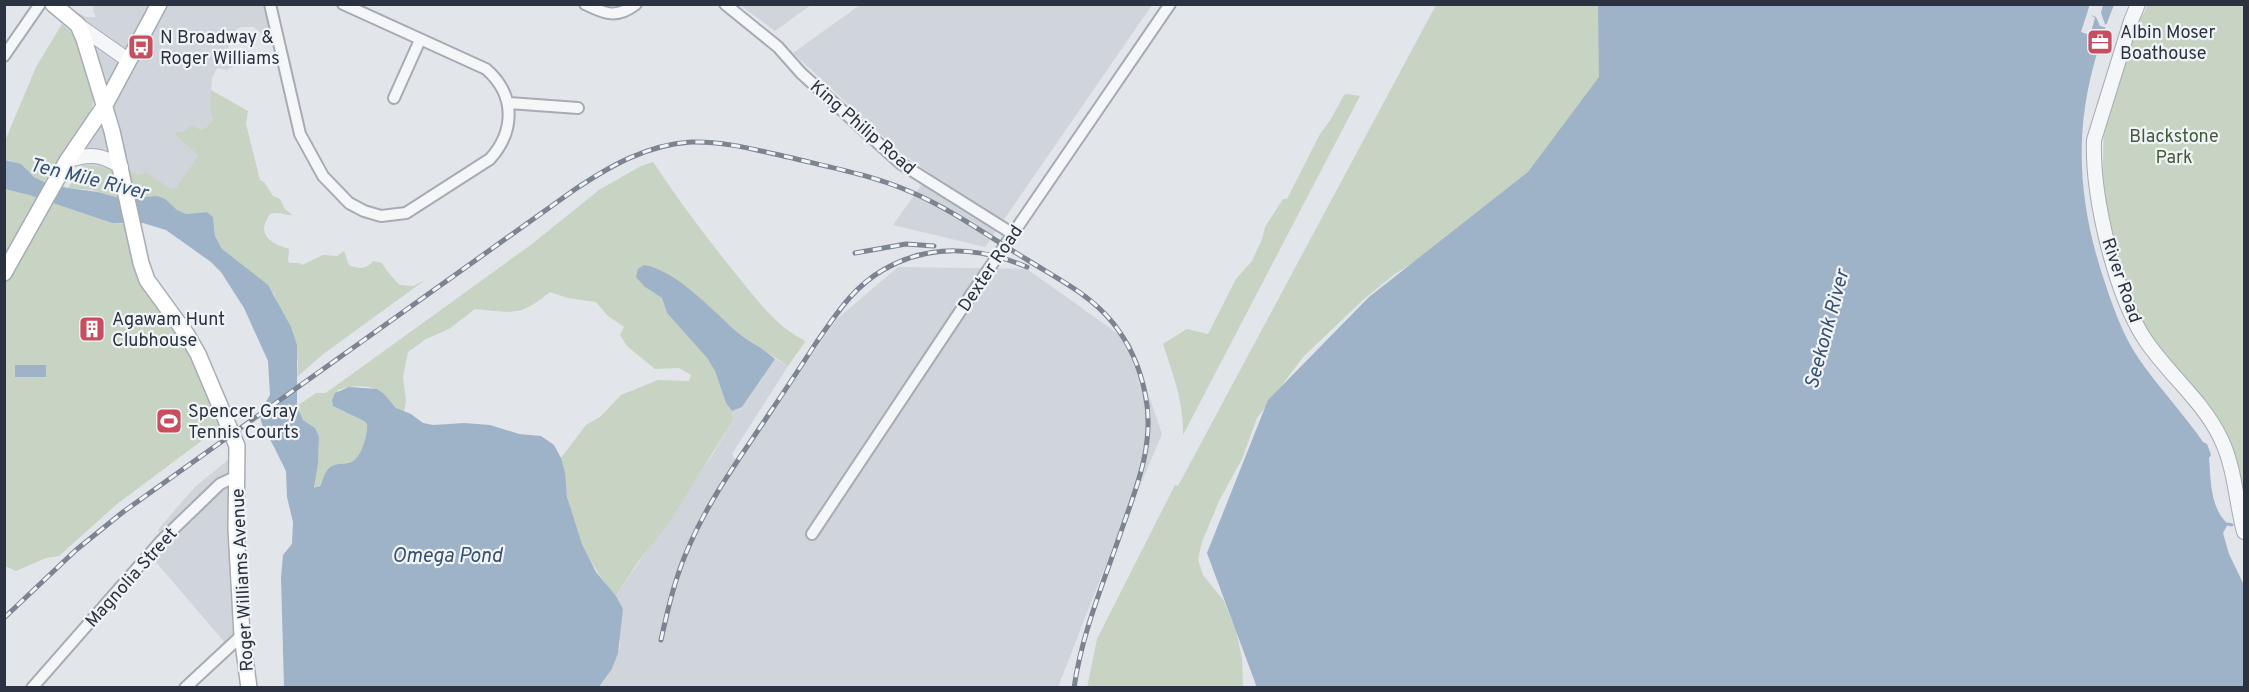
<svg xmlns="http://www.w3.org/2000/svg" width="2249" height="692" viewBox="0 0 2249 692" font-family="Overpass,sans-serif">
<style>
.built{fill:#d0d4db}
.green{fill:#c7d3c3}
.water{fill:#9eb2c8}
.pier{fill:#e2e5ea}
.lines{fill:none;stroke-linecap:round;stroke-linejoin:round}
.stream{stroke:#9eb2c8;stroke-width:3}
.minor-casing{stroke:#a7acb4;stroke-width:14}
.tertiary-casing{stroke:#a7acb4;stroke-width:16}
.secondary-casing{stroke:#a7acb4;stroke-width:18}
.minor{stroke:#f4f6f8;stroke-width:10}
.tertiary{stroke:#f4f6f8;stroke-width:14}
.secondary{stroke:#fff;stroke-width:15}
.rail-casing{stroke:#7c8492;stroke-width:5}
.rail{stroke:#f1f4f7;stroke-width:3;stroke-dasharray:9;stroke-linecap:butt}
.labels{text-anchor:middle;stroke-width:4.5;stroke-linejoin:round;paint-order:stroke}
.poi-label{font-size:18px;fill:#2b3241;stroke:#f1f4f7;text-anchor:start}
.street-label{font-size:18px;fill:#2b3241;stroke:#f1f4f7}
.park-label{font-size:18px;fill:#3f5c38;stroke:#f1f4f7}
.water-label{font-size:20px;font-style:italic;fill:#365173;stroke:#f1f4f7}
</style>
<rect width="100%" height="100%" fill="#e2e5ea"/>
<path class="built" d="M272,4L277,23L268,33L263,35L254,27H242L237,29L231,36L228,50L233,67L226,70L217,68L212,78L210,108L213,120L205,128L173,133L197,153L199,157L176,187L171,190L147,174L123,173L121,169L82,165L99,109L70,14L73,10L86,17H96L93,11L94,5Z
M740,5H811L775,31Z
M860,5H1152L985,247L893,225L930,173L901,153L793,53Z
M898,267L1027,269L1131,343L1162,434L1101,577L1058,687L599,688L612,669L620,646V619L623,609L616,596L713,454L733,420L732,411L742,407L775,359L788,366L732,454L736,461L837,319Z
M239,451L241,631L226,644L150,555L164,539L158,530L173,512L196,486Z"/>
<path class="green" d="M1436,5H1660L1602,129L1421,258L1395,274L1364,299L1304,356L1257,418L1242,459L1219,501L1202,542L1198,559L1203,575L1224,601L1236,631L1242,658L1243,687L1087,688L1097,639L1175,485L1178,486Z
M2148,5H2244V510L2228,439L2206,402L2154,342L2132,303L2108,216L2102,185L2104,129L2137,25Z
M62,24L72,33L78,43L95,97L91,110L44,182C28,176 23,161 5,160V141L36,67Z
M211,90L248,111L246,124L260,180L264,182L273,196L280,199L285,209L292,215C285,216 281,211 270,214C256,234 269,243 289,249L288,261L290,263H299L302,265L323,255L337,256L344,251L349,265C358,269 366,270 373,261L382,263C387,272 393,278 400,285L413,286L425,280L322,355L297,377L298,361L274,294L222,249L215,236L213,217L207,212L186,214L140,197L123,199L92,190L68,188L82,165L121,169L123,173L129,170L137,174L147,173L171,189L176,187L198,157L196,153L173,133L185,131L191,126L199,129L205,128L213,120L210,109Z
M1347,94L1360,96L1183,435C1184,402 1173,375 1163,344L1187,329L1208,334L1236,279L1252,261L1262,239L1265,227L1283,199H1287L1320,134L1331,119L1344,95Z
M653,162C679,201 706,237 735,273C754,296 776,327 804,340L805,342L788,366L738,333L707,305L645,287L662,298L667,313L707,358L715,371L726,403L732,411L733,420L668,524L638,562L616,596C591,568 576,537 568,500C565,486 565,472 561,458L586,425L600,417L621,395L658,380L689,381L691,375L679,368L655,369L627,346L620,335L624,327L608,316L596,302L568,298L550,292C518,318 513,312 475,309L449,329L426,339L408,352L403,377L406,401L404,412C392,408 388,397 377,390C368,384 348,386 338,390L332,400L333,406L364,421L367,424C368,434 361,459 351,462C343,465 334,462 328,469C324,473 323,481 319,486L314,489L318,464L319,436L315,428L303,420L297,406L316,393H325L330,390L532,244L599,190L641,166Z
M5,189L29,195L112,223L134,224L143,262L229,421L213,435L208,436L117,504L59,556L46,558L16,571L5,566Z"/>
<path class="water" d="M1598,5H2114C2075,101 2071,181 2104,280C2113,307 2123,336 2139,359C2159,388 2183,413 2203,442L2207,444L2211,455L2209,458C2211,481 2210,508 2228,524L2223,533L2229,554L2244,585V687H1255L1256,685L1207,553L1268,400L1369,297L1528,172L1599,77Z
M5,160L21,164L34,177L44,182L68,188L98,192L123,199L157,196L165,199L177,210L186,214L207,212L213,217L215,236L222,249L268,285L291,327L297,345V406L303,420L315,428L319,436L318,464L314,488L320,486C323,481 324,473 328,469C334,462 343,465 351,462C361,459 368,434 367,424L364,421L333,406L332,400L335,393L349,387L377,389L384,394L396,408L411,414L423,423L433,425L464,423L490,425L519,434L541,436L554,445L561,458L565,473L567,497L582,544L596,572L616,596L623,609L618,653L612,669L599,687H284L281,577L283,555L292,544L293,522L287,497L286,471L272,443L264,431L261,421L260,412L270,395L268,361L244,308L221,272L211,262L166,230L143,223H112L29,195L5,189Z
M644,265C676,270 712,310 737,332C749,342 763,348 775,359L742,407L732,411L726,403L715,371L707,358L667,313L662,298L645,287L636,277L638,269Z
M15,365H46V377H15Z"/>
<path class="pier" d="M2090,4L2103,5L2101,13L2105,24L2109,25L2108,28L2100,26L2096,17L2091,15L2095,18L2090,35L2081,32Z"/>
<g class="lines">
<path class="stream" d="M2228,524L2232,525"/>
<defs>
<path id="minor" d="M270,4L300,134L323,176L349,203L364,211L381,216L406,213L490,159C515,131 516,95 486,69L343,4
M585,4C605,14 617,19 636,4
M725,4L778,47L801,73L900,163L1013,234
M4,56L40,4
M394,98L420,40
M509,103L578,108
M812,534L971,295L1170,4
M32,688L161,541L220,484L237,476
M185,688L242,635"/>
<path id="tertiary" d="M2138,4L2131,21L2094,140C2092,196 2115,295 2146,341C2170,376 2203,401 2221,439C2235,468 2236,502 2244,532
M78,25L128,60
M67,161C88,153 102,154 121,167"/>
<path id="secondary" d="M53,4L78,25L84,39L112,131L141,263L147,280L187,335L198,354L237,446L236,529L242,635L249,688
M4,273L67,161L105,105L159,4"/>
</defs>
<use href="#minor" class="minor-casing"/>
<use href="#tertiary" class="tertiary-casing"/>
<use href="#secondary" class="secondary-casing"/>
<use href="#minor" class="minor"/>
<use href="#tertiary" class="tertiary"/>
<use href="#secondary" class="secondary"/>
<defs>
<path id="rail" d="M855,253L906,244L934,246
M4,618L76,550L123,512L574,190C610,166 646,145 691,142C724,141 756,150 788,157C829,167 872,175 911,192C951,209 988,236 1026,259C1056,278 1090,294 1113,323C1129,343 1140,368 1145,393C1155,439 1139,481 1124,523C1106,577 1082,631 1074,688
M661,640C668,608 676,574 690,544C711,496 742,455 771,411C786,389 801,366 816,343C836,315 852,288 883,270C929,243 980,247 1027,267"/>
</defs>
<use href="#rail" class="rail-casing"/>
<use href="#rail" class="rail"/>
</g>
<defs>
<symbol id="office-square" viewBox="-11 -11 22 22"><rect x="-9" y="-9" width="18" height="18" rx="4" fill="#c84d5e" stroke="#f1f4f7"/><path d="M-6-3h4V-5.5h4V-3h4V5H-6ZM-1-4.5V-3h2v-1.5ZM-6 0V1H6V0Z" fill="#fff"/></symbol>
<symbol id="bus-square" viewBox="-11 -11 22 22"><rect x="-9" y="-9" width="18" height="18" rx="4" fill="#c84d5e" stroke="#f1f4f7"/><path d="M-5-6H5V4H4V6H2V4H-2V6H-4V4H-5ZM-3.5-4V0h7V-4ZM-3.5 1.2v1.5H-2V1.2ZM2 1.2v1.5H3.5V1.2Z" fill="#fff"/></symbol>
<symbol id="building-square" viewBox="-11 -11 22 22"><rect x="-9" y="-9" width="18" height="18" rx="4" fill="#c84d5e" stroke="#f1f4f7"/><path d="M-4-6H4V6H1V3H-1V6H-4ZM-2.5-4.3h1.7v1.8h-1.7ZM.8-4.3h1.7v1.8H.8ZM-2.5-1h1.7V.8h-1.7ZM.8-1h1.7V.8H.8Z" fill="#fff"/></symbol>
<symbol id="stadium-square" viewBox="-11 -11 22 22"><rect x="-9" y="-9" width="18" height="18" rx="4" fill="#c84d5e" stroke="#f1f4f7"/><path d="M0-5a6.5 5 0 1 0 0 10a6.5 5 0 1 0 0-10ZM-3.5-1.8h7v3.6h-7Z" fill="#fff"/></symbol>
</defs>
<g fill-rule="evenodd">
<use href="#office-square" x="2085" y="27" width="30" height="30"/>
<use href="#bus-square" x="126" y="32" width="30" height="30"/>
<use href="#building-square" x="77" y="314" width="30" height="30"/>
<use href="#stadium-square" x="154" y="406" width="30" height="30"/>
</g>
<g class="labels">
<g class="poi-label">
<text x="2120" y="38">Albin Moser<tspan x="2120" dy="21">Boathouse</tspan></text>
<text x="160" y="43">N Broadway &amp;<tspan x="160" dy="21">Roger Williams</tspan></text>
<text x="112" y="325">Agawam Hunt<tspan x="112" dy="21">Clubhouse</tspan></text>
<text x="188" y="417">Spencer Gray<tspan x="188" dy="21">Tennis Courts</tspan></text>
</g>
<g class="street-label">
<text transform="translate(863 127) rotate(41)" y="6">King Philip Road</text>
<text transform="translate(990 268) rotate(-56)" y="6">Dexter Road</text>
<text transform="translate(2122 280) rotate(71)" y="6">River Road</text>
<text transform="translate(131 577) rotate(-48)" y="6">Magnolia Street</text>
<text transform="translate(242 580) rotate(-93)" y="6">Roger Williams Avenue</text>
</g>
<g class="park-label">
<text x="2174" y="142">Blackstone<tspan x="2174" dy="21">Park</tspan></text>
</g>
<g class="water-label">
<text transform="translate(89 178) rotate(14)" y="7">Ten Mile River</text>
<text transform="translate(1826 329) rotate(-75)" y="7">Seekonk River</text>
<text x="447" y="562">Omega Pond</text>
</g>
</g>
<rect width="2249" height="692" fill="none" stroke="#2b3241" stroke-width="12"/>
</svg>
